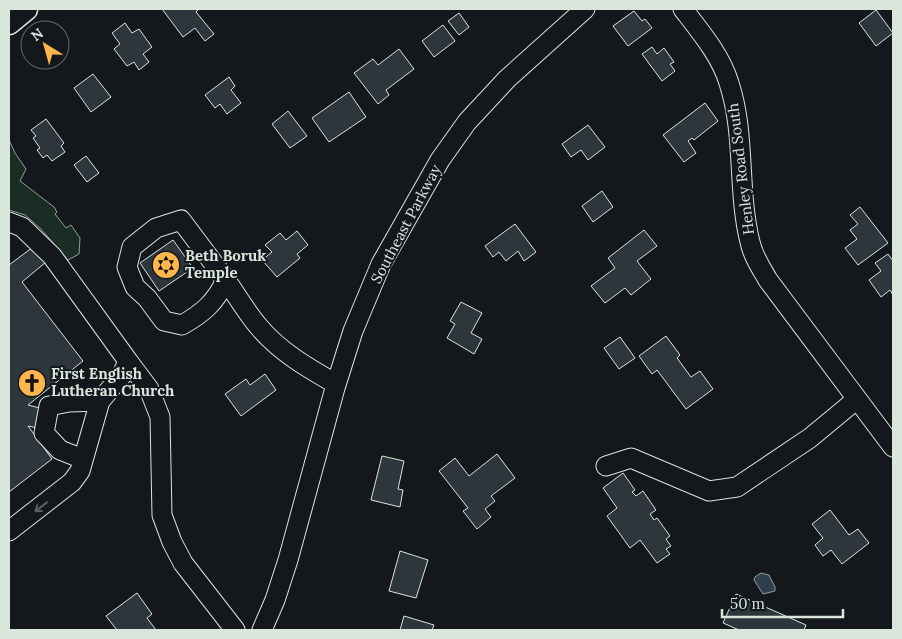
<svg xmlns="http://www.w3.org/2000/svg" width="902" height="639" viewBox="0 0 902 639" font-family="Lora,serif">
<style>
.green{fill:#1a2d24;stroke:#939e99}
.water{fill:#2f3f4d;stroke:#939e99}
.building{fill:#2c363c;stroke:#d8e6dc}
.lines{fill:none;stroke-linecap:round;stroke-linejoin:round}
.minor-casing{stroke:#d8e6dc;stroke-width:21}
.major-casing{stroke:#d8e6dc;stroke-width:25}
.minor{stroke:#14181c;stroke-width:19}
.major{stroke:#14181c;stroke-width:22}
.oneway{stroke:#59605f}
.labels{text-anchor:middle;stroke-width:4;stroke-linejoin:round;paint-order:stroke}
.street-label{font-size:15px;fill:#d8e6dc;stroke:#14181c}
.poi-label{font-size:15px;font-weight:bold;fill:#d8e6dc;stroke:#14181c;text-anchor:start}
</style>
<rect width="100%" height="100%" fill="#14181c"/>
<path class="green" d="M9,140L15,153L26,169L20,181L54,207L57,212L55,214L66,228L71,225L80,238L79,254L68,260L41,229L25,215L9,210Z"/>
<path class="water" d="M761,573L769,575L775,587V591L763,594L754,580L755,577Z"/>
<path class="building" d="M162,9H197L198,10L196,12L214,34L205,41L195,28L183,37Z
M876,10L893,33L876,46L859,23Z
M634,11L642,21L645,19L652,28L628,46L613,26Z
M459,13L469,27L459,35L448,21Z
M125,23L132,33L139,29L152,47L143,54L149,62L139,70L134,62L127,66L114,49L120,44L112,33Z
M443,25L455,41L434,57L422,41Z
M652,47L657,54L664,48L674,62L670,64L675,71L662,81L642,54Z
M399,49L414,69L386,90L389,95L378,104L354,73L373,59L378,65Z
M93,74L111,97L91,112L74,88Z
M229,77L235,86L231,90L241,103L227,114L220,104L215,108L205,95Z
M349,92L366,117L329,142L312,118Z
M705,103L718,121L694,140L692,138L688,141L696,153L684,162L663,135Z
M288,111L307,136L290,148L272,124Z
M46,119L64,143L61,146L65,152L52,161L47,155L43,158L37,150L40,148L33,138L36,136L31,130Z
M588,125L605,147L588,160L581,150L571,157L562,144Z
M86,156L99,173L87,182L74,165Z
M602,191L613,207L593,222L582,206Z
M860,207L888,243L858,265L845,248L857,239L850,230L858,224L850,215Z
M515,224L536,252L524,261L518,251L506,261L499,252L493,257L485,246Z
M644,230L657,246L637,261L651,279L631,295L625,288L605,303L591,286L615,268L608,258Z
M297,231L308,245L297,254L300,258L277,277L262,260L272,252L265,245L280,233L286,240Z
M173,240L193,268L159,291L140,263Z
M33,247L46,262L22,282L83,361L28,405L56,412L51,431L28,426L52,459L9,492V265Z
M888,254L893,261V295L890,290L881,297L869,280L881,271L875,263Z
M461,302L482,313L471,333L482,339L474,354L447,338L455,324L450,321Z
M666,336L680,355L677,358L691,377L700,371L713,389L686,409L657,370L652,374L639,356Z
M620,337L635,358L619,369L604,348Z
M265,374L276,390L241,416L225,394L246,379L250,385Z
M497,454L515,478L491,496L495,501L485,509L491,517L477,529L463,511L468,508L439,471L455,458L469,476Z
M382,456L404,461L398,489L403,490L400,507L371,500Z
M623,473L635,490L632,492L636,496L643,491L656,510L650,514L654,520L657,518L670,536L666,539L671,546L666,549L670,554L657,563L640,540L630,548L607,516L617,508L603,488Z
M830,510L849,535L858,529L869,543L842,564L831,550L823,556L815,545L823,538L812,524Z
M400,551L428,560L416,598L389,591Z
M137,593L152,614L147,618L156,630H117L106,616Z
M736,594L806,625L804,630H739L723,623Z
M404,616L434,625L432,630H400Z"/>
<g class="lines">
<defs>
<path id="minor" d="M683,9C700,31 721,56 729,83C746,135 737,190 750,242C753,256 761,268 768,280L893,447
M181,220L226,280C215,303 203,313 182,325L164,321L147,298L135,287L127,267L132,247L156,228Z
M9,222L22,227L52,256L128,361L122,375L100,401L80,471L72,482L9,531
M226,280C237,296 247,313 259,327C280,352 308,368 336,384
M128,361L149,389L160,417L162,515L172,542L183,563L235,630
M83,459L60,450L44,433L49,406L69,402L100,401
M606,466L631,458L709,491L737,487L810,438L857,399
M262,630L275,600L288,560L335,388L353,331L381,264L440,160L467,122L507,79L585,9"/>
<path id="major" d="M9,23L26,9"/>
</defs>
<use href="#minor" class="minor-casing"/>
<use href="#major" class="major-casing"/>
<use href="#minor" class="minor"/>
<use href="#major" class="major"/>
</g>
<defs><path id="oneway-shaft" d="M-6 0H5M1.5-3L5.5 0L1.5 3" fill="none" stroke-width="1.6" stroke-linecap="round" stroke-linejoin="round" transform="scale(1.25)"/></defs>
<use class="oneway" href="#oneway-shaft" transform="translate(41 507) rotate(142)"/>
<defs>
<symbol id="synagogue-disc" viewBox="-11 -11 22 22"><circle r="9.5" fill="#ffb74d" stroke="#14181c"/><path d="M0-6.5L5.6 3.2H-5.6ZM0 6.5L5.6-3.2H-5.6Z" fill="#111"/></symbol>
<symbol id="church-disc" viewBox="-11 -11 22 22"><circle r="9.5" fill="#ffb74d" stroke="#14181c"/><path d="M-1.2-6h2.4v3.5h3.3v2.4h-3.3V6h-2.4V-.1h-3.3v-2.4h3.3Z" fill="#111"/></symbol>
</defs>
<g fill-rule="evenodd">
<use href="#synagogue-disc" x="150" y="249" width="32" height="32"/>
<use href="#church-disc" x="16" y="367" width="32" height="32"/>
</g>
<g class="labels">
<g class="street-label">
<text transform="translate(741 169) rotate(-97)" y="5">Henley Road South</text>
<text transform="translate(406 224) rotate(-62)" y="5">Southeast Parkway</text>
</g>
<g class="poi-label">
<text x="185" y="261">Beth Boruk<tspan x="185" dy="17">Temple</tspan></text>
<text x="51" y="379">First English<tspan x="51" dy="17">Lutheran Church</tspan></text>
</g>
</g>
<rect width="902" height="639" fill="none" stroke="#d8e6dc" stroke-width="20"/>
<g transform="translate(45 45) rotate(323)"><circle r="24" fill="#14181c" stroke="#626a69"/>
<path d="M0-4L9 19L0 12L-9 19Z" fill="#ffb74d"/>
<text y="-8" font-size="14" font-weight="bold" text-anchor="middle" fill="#d8e6dc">N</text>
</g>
<path d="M722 609v8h121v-8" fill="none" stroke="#d8e6dc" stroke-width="2.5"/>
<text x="730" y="609" font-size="15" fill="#d8e6dc" stroke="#14181c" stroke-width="4" paint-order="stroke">50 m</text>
</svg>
